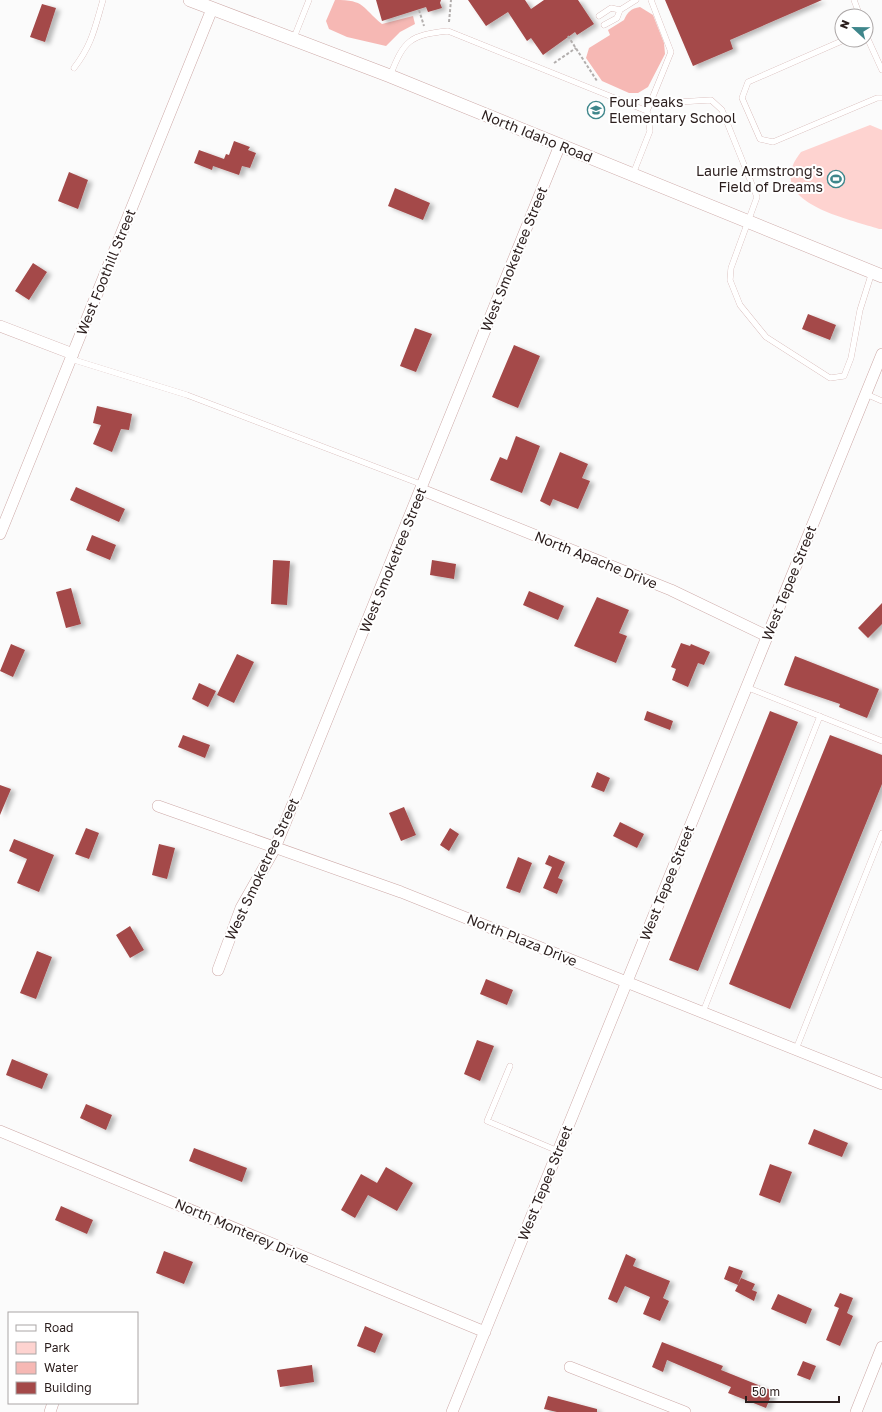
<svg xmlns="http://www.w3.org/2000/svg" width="882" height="1412" viewBox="0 0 882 1412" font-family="'Golos Text',sans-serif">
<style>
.green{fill:#fed3d0}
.water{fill:#f6b8b4}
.building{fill:#a44949;filter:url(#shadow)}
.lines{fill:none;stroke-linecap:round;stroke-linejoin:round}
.service-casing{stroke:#cda9a7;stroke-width:6}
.minor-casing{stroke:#cda9a7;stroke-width:12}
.tertiary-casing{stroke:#cda9a7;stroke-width:14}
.path{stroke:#b2aead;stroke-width:2;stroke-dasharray:3 2;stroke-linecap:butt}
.service{stroke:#fff;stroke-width:5.5}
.minor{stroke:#fff;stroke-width:11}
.tertiary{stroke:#fff;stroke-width:13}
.labels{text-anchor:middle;stroke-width:4;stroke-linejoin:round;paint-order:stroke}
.poi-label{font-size:14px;fill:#2b1e1d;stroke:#fff;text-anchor:start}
.street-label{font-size:14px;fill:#2b1e1d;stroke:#fff}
</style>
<defs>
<filter id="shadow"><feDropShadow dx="4.5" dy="2.5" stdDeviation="2" flood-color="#0004"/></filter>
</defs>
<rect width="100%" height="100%" fill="#fbfbfb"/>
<path class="green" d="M870,125L882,130V229H879C846,218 761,202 801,152Z"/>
<path class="water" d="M335,0C366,0 361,7 382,24L413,16L415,24L400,32L386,46L347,37L329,29L326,21Z
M640,7L653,15L664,43L665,54L648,87L638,93H629L602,81L586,58L589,48L610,35L608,30L624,20C628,11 631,9 640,7Z"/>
<path class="building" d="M376,0H441L440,3L442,8L428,12L426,7L382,21Z
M468,0H525L531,9L544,0H578L594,24L577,35L575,32L543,55L531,38L527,41L508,12L486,26Z
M665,0H822L730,40L733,49L693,66Z
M42,4L56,8L45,42L30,37Z
M234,141L250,147L248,150L256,153L250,168L242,166L239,175L213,166L212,170L194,163L199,150L224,159L226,154L229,155Z
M69,172L88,180L78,209L58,201Z
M395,188L430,203L423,220L388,206Z
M33,263L47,272L29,300L15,291Z
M808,314L836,325L830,340L802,329Z
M415,328L432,334L416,372L400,366Z
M514,345L540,356L518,408L492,397Z
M97,406L132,414L129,430L121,429L112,452L93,444L101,425L93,423Z
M516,436L540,446L522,493L490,480L500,457L507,460Z
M560,452L588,464L582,478L590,481L578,509L553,499L550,506L540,501Z
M76,487L125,509L119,522L70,500Z
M92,535L116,545L110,560L86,550Z
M273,560L290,561L287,605L271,604Z
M432,560L456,564L454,579L430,575Z
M71,588L81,624L66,628L56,592Z
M529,591L564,606L558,620L523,605Z
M597,597L629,610L619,633L627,636L616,663L574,646Z
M882,603V624L868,638L858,628Z
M681,643L690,646L691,644L710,652L704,665L698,663L688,687L672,680L676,669L671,667Z
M11,644L25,650L13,677L0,671Z
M237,654L254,662L234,703L217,695Z
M795,656L879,689L867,718L839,707L840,704L784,685Z
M199,683L216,691L208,707L192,699Z
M647,711L673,721L670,730L644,720Z
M770,711L798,722L698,971L669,960Z
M183,735L210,745L205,758L178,747Z
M830,735L882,755V784L790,1009L729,984Z
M597,772L610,778L604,792L591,787Z
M0,785L11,789L0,815Z
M404,807L416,835L401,841L389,813Z
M620,822L644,834L637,848L613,836Z
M86,828L99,833L89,859L75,854Z
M450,828L459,834L449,851L440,845Z
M14,839L54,855L39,892L17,883L27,859L9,851Z
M159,844L175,848L167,879L152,875Z
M549,855L565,862L558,878L563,880L557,894L543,888L552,867L545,864Z
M518,857L532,863L520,893L506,888Z
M130,926L144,950L130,958L116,935Z
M37,951L52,957L36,999L20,993Z
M486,979L513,990L507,1005L480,994Z
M477,1040L494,1046L480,1081L464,1074Z
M12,1059L48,1074L42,1089L6,1075Z
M86,1104L112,1115L106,1130L80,1118Z
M814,1129L848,1143L842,1157L808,1144Z
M194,1148L247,1168L242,1182L189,1161Z
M770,1164L792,1172L780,1203L759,1195Z
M386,1167L413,1183L397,1211L368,1195L355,1218L341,1210L361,1174L377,1183Z
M61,1206L93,1220L87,1234L55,1220Z
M164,1251L193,1262L184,1284L156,1273Z
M626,1254L636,1259L633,1266L670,1281L663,1298L669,1301L660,1321L643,1314L650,1297L625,1286L617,1303L608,1299Z
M729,1266L743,1271L738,1284L741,1278L755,1284L752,1290L757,1292L754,1301L735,1291L738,1285L724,1279Z
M840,1293L853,1298L847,1313L853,1316L840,1346L826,1340L839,1308L834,1306Z
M778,1294L812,1309L806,1324L771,1309Z
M365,1326L383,1334L375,1353L357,1346Z
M662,1342L723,1366L721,1370L773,1391L766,1408L728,1393L731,1387L667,1360L663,1372L652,1367Z
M803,1361L816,1366L810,1380L797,1375Z
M312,1365L314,1382L280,1387L277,1370Z
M548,1396L597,1409V1412H557L544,1409Z"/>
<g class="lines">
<defs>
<path id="service" d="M854,0L860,16
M599,16L611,8L620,10
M604,25L617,18L620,10L636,0
M866,35L882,70
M293,40L309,0
M844,40L748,82L742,98L760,139L773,142L877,98H882
M74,68C92,45 95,27 103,0
M390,76C404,40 410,35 448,31L647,111L650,131L633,174
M652,99L661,103L711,100L722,110L757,197L731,268L730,280L740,305L766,337L830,378L844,376L851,358L860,310L872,272
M647,111L671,52L651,0
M71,359L187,395L423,485
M866,394L882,401
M746,687L882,741
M703,1012L820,716
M796,1049L882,833
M510,1066L487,1121L558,1151"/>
<path id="minor" d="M0,326L73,354
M422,490L671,590L767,636
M0,534L212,9
M158,806L401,892L882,1084
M218,970L241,908L275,848L560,145
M0,1131L485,1332
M570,1367L685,1412
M50,1412L53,1403
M452,1412L882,354
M856,1412L882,1347"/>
<path id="tertiary" d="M190,0L390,76L882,276"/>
</defs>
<use href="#service" class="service-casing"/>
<use href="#minor" class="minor-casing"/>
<use href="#tertiary" class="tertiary-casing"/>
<path class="path" d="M419,10L424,26
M449,22L451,0
M568,36L597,81
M554,63L576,48"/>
<use href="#service" class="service"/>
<use href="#minor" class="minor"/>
<use href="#tertiary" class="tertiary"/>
</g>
<defs>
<symbol id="school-ring" viewBox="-11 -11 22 22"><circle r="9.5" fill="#fff" stroke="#3e868b" stroke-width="1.5"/><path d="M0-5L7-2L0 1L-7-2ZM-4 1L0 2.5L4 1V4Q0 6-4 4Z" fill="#3e868b"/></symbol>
<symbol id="stadium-ring" viewBox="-11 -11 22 22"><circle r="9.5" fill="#fff" stroke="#3e868b" stroke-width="1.5"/><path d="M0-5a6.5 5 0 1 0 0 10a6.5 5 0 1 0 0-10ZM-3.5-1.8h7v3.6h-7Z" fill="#3e868b"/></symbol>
</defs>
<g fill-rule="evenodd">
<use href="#school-ring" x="586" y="100" width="20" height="20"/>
<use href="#stadium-ring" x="826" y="169" width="20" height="20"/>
</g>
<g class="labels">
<g class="poi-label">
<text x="609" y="107">Four Peaks<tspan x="609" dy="16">Elementary School</tspan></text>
<text x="823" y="176" text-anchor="end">Laurie Armstrong's<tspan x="823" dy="16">Field of Dreams</tspan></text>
</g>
<g class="street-label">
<text transform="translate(537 136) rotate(22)" y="5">North Idaho Road</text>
<text transform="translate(514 259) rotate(-68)" y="5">West Smoketree Street</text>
<text transform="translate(106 272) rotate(-68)" y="5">West Foothill Street</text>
<text transform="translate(393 560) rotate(-68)" y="5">West Smoketree Street</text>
<text transform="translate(596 560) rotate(22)" y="5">North Apache Drive</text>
<text transform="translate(789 583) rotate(-68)" y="5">West Tepee Street</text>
<text transform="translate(262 869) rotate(-65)" y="5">West Smoketree Street</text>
<text transform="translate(667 883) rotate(-68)" y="5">West Tepee Street</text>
<text transform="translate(522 940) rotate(22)" y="5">North Plaza Drive</text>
<text transform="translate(545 1183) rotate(-68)" y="5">West Tepee Street</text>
<text transform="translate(242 1231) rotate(23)" y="5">North Monterey Drive</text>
</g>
</g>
<rect x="8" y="1312" width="130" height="92" fill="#ffffff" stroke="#aaa5a5"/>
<rect x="16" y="1325" width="20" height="6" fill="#ffffff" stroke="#aaa5a5"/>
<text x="44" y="1332" font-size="12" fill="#2b1e1d">Road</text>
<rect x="16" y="1342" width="20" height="12" fill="#fed3d0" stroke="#aaa5a5"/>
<text x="44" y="1352" font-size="12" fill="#2b1e1d">Park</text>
<rect x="16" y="1362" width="20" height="12" fill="#f6b8b4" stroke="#aaa5a5"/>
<text x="44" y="1372" font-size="12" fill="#2b1e1d">Water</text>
<rect x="16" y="1382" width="20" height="12" fill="#a44949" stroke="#aaa5a5"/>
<text x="44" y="1392" font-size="12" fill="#2b1e1d">Building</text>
<g transform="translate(854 28) rotate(292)"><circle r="19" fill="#ffffff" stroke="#aaa5a5"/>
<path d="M0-3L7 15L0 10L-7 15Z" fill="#3e868b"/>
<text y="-6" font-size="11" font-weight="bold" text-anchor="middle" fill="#2b1e1d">N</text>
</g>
<path d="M746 1396v6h93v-6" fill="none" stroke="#2b1e1d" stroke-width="2"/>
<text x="752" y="1396" font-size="12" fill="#2b1e1d" stroke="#ffffff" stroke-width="3" paint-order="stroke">50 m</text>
</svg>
